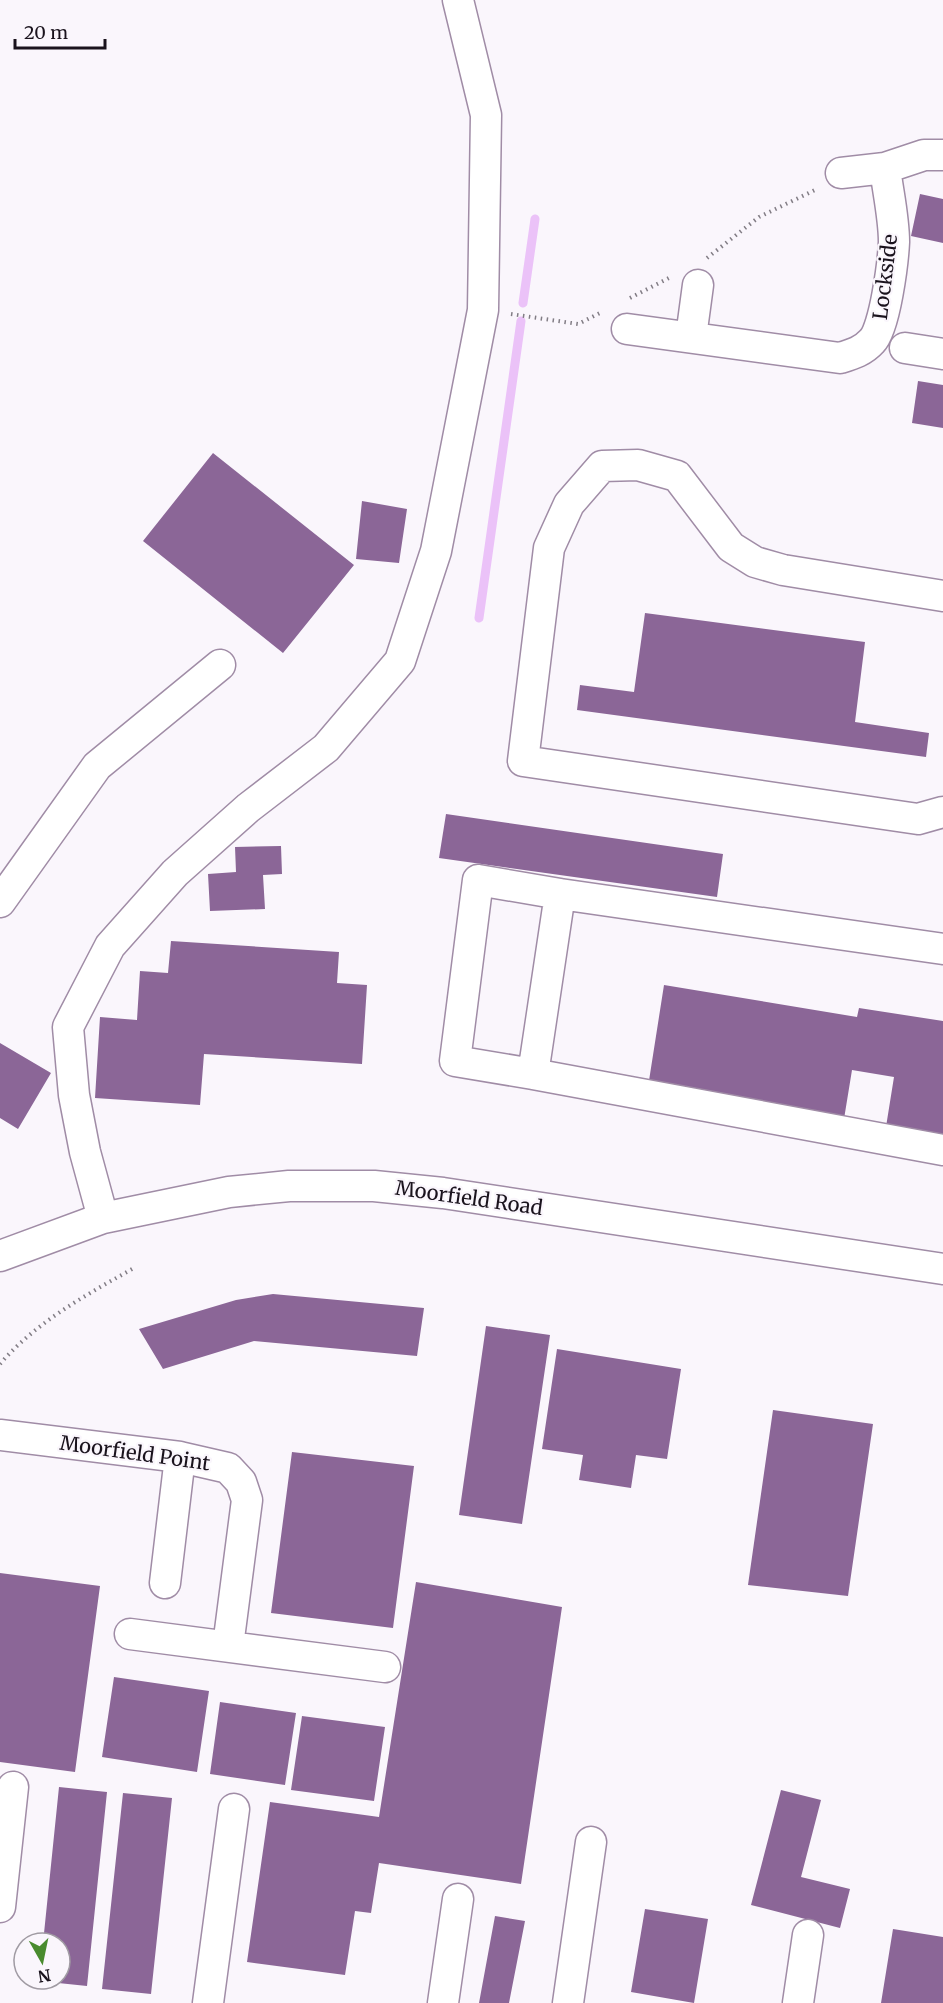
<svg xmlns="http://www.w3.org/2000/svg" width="943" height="2003" viewBox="0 0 943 2003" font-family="Merriweather,serif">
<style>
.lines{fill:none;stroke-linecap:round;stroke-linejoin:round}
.stream{stroke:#ebc2f8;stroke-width:9}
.building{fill:#8b6697}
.minor-casing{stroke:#a08ca6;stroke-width:33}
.path{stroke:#827d85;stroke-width:4;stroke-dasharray:1.5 4.5;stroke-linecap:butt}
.minor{stroke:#fff;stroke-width:30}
.labels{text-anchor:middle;stroke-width:4.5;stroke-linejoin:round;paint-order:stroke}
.street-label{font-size:20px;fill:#1a131d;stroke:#faf6fc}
</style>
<rect width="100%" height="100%" fill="#faf6fc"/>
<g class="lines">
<path class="stream" d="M523,303L535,219
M479,618L521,321"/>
</g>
<path class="building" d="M920,194L943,199V243L911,236Z
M918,381L943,385V428L912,423Z
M213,453L354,565L283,653L143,541Z
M362,501L407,509L399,563L356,559Z
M645,613L865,642L855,722L929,733L926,757L577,710L580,685L634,692Z
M446,814L723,854L717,897L439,858Z
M281,846L282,874L263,875L265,909L210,911L208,874L236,872L235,847Z
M171,941L339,952L337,983L367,985L362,1064L204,1054L200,1105L95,1098L100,1017L137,1020L140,971L168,973Z
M664,985L857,1017L859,1008L943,1021V1142L885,1133L894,1077L852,1070L844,1119L648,1087Z
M0,1043L51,1073L18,1129L0,1118Z
M273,1294L424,1308L417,1356L254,1341L163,1369L139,1329L236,1300Z
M486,1326L550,1335L522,1524L459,1515Z
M557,1349L681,1369L667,1459L636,1455L631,1488L579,1480L583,1455L542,1449Z
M773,1410L873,1424L848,1596L748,1585Z
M292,1452L414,1466L393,1628L271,1613Z
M0,1573L100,1586L75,1772L0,1762Z
M416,1582L562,1607L521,1884L379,1863L371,1913L355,1911L345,1975L247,1962L270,1802L379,1817Z
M114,1677L209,1691L197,1772L102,1757Z
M220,1702L296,1713L285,1785L210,1774Z
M302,1716L385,1727L374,1801L291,1790Z
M59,1787L107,1792L87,1986L39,1981V1979H60V1943H43Z
M781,1790L821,1800L801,1877L850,1889L840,1928L751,1905Z
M123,1793L172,1798L151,1994L102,1989Z
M645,1909L708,1919L694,2003L631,1992Z
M495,1916L525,1921L509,2003H479Z
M893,1929L943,1937V2003H881Z"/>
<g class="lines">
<defs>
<path id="minor" d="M841,173L885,168L924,155H943
M627,329L840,358C853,354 863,351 872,341C885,328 893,262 894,242C894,218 888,192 885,168
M691,337L698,285
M905,348L943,354
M943,596L783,570L755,562L731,547L677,476L638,465L602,466L569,504L549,548L523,761L918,819L943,812
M0,902L97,766L220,665
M943,949L560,894L533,1074L943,1150
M533,1074L455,1061L478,880L560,894
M103,1218L85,1152L74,1095L68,1027L110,946L175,873L248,808L326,748L400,661L436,551L483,310L486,115L458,0
M0,1256L103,1218L229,1192L289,1186H374L443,1193L943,1269
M0,1435L180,1457L228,1468L241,1482L247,1500L228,1646
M165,1583L180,1457
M130,1634L385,1667
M0,1907L13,1787
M208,2003L234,1809
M443,2003L458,1899
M568,2003L591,1842
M798,2003L808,1935"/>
</defs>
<use href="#minor" class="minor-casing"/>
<path class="path" d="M707,258L759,217L817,189
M630,298L669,278
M511,314L578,324L602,312
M0,1364C36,1322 86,1295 134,1268"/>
<use href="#minor" class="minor"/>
</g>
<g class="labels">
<g class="street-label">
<text transform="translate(885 277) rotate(-83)" y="7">Lockside</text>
<text transform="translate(469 1198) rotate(8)" y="7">Moorfield Road</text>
<text transform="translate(135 1453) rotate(8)" y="7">Moorfield Point</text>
</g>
</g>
<g transform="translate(42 1961) rotate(171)"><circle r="28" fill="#faf6fc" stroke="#a09ba3" stroke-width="1.5"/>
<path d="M0-4.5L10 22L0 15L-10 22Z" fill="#498b2e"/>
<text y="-9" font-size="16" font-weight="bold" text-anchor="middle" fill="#1a131d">N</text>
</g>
<path d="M15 39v9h90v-9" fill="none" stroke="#1a131d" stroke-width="3"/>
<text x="24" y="39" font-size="18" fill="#1a131d" stroke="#faf6fc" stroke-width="4.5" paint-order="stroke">20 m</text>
</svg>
